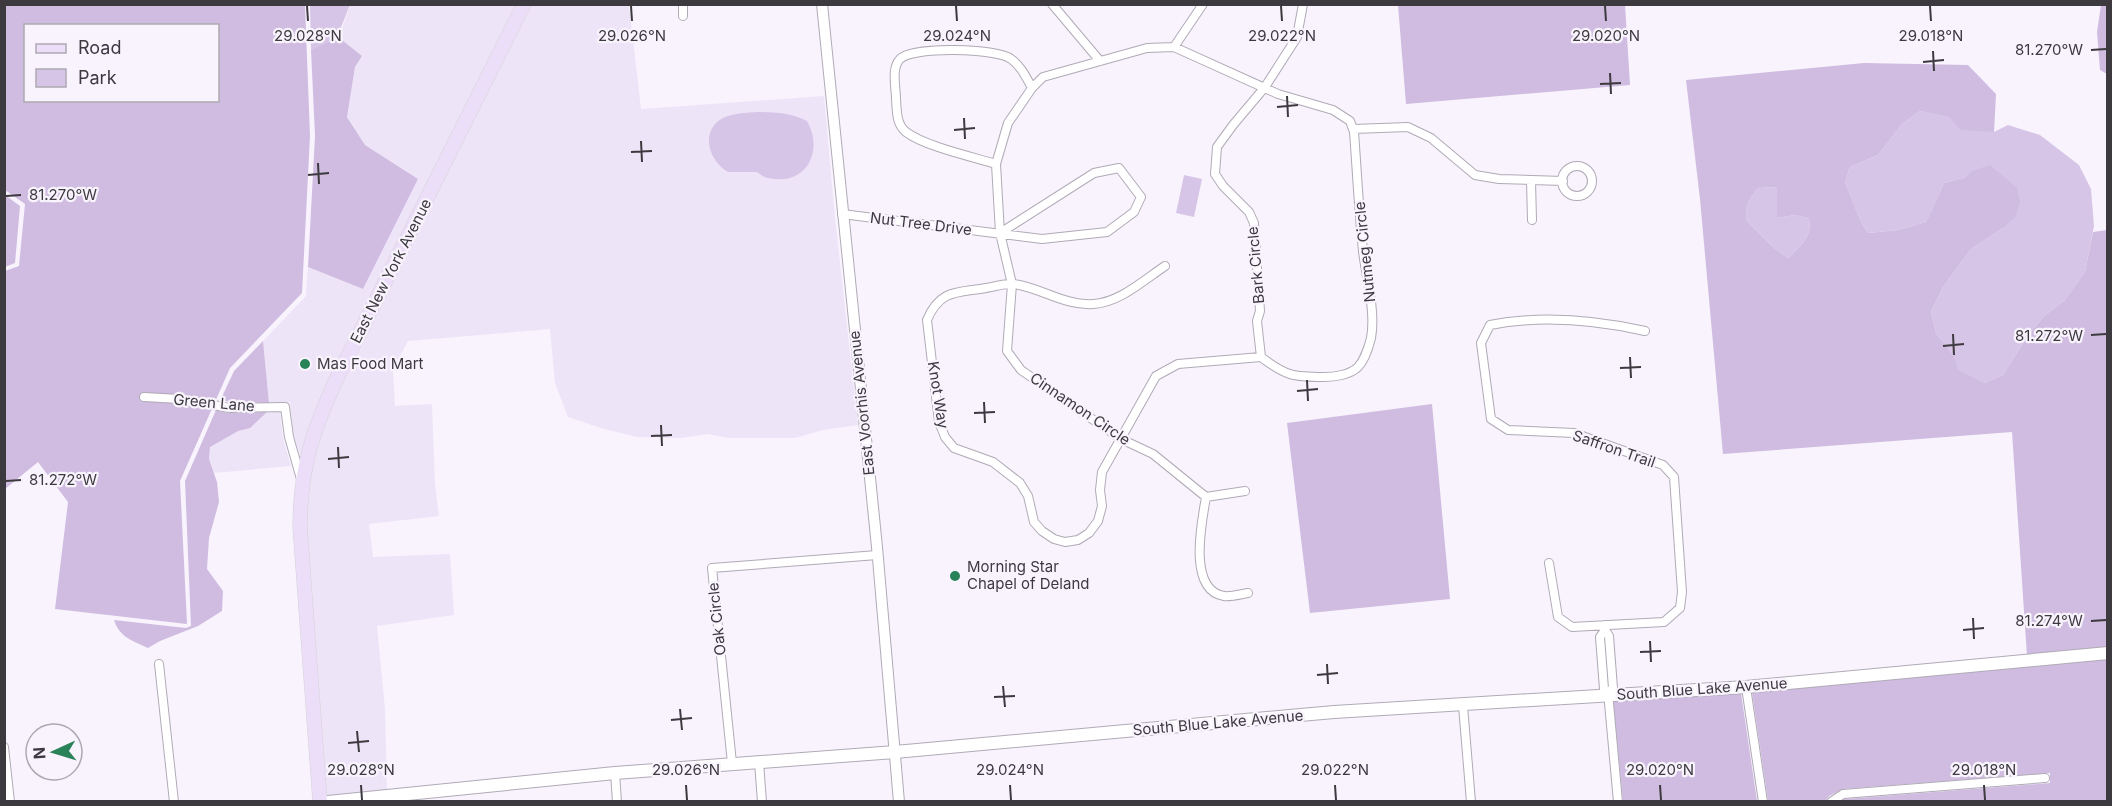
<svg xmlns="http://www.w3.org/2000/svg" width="2112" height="806" viewBox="0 0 2112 806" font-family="Inter,sans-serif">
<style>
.built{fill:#eee4f8;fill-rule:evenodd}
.green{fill:#d7c5e7}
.forest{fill:#cfbce0;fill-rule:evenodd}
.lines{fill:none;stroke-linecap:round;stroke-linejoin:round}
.minor-casing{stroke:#b0aab6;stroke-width:10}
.tertiary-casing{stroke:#b0aab6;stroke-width:12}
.secondary-casing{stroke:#b0aab6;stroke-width:14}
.primary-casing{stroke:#d4d4d5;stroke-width:15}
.minor{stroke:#fff;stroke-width:8}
.tertiary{stroke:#fff;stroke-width:10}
.secondary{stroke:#fff;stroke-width:12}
.primary{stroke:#ecddf9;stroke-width:14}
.ticks{fill:none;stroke:#3d3a3f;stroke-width:2}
.poi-dot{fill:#298359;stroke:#f8f3fd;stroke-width:2}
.labels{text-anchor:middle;stroke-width:4.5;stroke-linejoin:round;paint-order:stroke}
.street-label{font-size:15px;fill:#3d3a3f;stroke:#f8f3fd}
.poi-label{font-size:15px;fill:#3d3a3f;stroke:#f8f3fd;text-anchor:start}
.ticks-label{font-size:15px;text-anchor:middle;fill:#3d3a3f;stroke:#f8f3fd;stroke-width:4.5;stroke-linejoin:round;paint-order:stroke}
</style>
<rect width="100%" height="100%" fill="#f8f3fd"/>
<path class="built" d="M350,5H518L307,436L301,458L294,436L290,402L269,403L263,341L306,296L308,267L363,289L418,179L365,145L347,116L355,67L362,56L337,36L343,26Z
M530,5H629L641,109L824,96L835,218L858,425L823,430L795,438H729L707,434L681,438L637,437L604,429L568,417L555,383L550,329L408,341L393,370L395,406L432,404L435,484L439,516L369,524L373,557L450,554L454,615L377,626L385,709L387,790L325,797L306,513L313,452L329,409ZM716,123L757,172L744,171L709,146L711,134Z
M267,412H280L283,439L291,466L214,473L209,459L210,447L238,430L250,427Z"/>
<path class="green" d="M310,5H350C339,30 341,41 311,50Z
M1920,111L1950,117L1994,132L2008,125L2040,135L2079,165L2091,189L2094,226L2085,272L2064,301L2044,316L2029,334L2003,375L1985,383L1957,370L1954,356L1936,333L1931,312L1943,287L1971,249L2003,228L1966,177L1944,183L1926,222L1898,230L1868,233L1861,222L1845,182L1850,167L1878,155L1902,124Z
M757,112C775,112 791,113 807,121C823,148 809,183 774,179C766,178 763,177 757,172H728C712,163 701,139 716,123C726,113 744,113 757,112Z
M1184,175L1202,179L1194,217L1176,213Z
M1777,187V218L1795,215L1808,218C1815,234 1799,248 1788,258L1773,247L1746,220C1745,206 1749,199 1758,188Z"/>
<path class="forest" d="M5,5H305L310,136L302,293L230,368L180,481L187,624L55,609L68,502L38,462L5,489V271L19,266L25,204L5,190ZM26,26H218V100H26Z
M1398,5H1625L1630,85L1406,104Z
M2101,5H2107V74L2100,70L2097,32Z
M337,36L362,56L355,67L347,117L365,145L418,179L363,289L308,267L315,136L311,50L336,39Z
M1864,63L1968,65L1996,94L1994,132L1961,130L1949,117L1920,111L1902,124L1878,155L1850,167L1845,182L1861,222L1868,233L1898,230L1926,222L1944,183L1966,177L1972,171L1990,165L2017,188L2020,202L2015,217L2003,228L1971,249L1943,287L1931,312L1936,333L1954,356L1958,370L1985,383L2003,375L2029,334L2044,316L2064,301L2085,272L2093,232L2107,230V648L2027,656L2012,432L1723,454L1700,199L1686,80ZM1777,187V218L1795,215L1808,218C1815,234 1799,248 1788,258L1773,247L1746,220C1745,206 1749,199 1758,188Z
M5,195L20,206L15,263L5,267Z
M263,341L269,403L220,401L234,371Z
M1432,404L1450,599L1310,613L1287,423Z
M216,410L229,413L267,412L250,428L238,431L210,447L209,459L217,482L219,502L209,538L207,569L223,591L222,611L198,626L160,641L148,648C133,641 119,637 114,620L186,628L191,626L185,481Z
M2107,658V801H1841L1845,799L2050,783V773L1843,789L1829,796L1825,801H1768L1752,692Z
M1741,693L1757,801H1623L1613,701Z"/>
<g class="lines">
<defs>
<path id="minor" d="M1052,4L1100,61
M683,16V4
M1174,47L1203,4
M1353,129L1408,127L1431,138L1475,175L1499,179L1563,181
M996,164C973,157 924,146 906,132C896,124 897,111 896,99C896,88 891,68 900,59C912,46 997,48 1011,59C1021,66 1026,77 1032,88
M1562 181a15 15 0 1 1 30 0a15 15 0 1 1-30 0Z
M1531,181L1532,220
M842,214L1042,239L1107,232L1134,212L1141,197L1119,168L1094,173L1000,233
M1165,266C1144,280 1119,303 1093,304C1064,306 1040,287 1013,284C1005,283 994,287 986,288C957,293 940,289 927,320L939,422L945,437L954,448L993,462L1020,483L1028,496L1034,522L1042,531L1054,539L1065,542L1078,540L1089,533L1098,521L1102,506L1100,490L1102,472L1156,376L1178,364L1261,357L1257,321L1260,311L1254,223L1249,212L1223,186L1215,174L1217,147L1233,125L1265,87L1297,37L1303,4
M144,397L180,399L230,408L285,407L289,437L301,479
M1245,491L1206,497L1153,454L1121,439L1021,370L1007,351L1012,284L1000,233L996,164L1008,123L1032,88L1043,77L1147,48L1174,47L1278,94L1333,110L1350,121L1354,132C1357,172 1359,212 1363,251C1366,278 1376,311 1371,338C1369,346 1364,361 1358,367C1350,375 1334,377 1324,377C1293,377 1286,376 1261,357
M1206,497C1202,521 1187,590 1224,596C1231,597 1241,594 1248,593
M1549,563L1558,617L1572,627L1664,622L1680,608L1682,592L1674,477L1663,465L1574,433L1508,430L1491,419L1481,343L1490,325C1541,315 1595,320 1645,331
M1605,625V630L1600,637L1604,689L1608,692L1618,802
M1605,630L1609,636L1613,688L1608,692
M159,664L174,802
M1746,687L1763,802
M1463,706L1471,802
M4,747L10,802
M759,762L762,802
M732,763L712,568L877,555
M615,773L617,802
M1831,802L1843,794L2045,778"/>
<path id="tertiary" d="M822,4L877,547L899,802"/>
<path id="secondary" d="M328,802L615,773L895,752L1334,712L1746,687L2108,653"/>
<path id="primary" d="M320,802L300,527C300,468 313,429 338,376L524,4"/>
</defs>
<use href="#minor" class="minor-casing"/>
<use href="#tertiary" class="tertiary-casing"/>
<use href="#secondary" class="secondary-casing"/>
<use href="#primary" class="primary-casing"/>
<use href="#minor" class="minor"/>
<use href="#tertiary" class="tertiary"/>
<use href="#secondary" class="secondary"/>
<use href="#primary" class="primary"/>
</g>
<path class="ticks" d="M307,6L308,21M631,6L632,21M956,6L957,21M1281,6L1282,21M1605,6L1606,21M1930,6L1931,21M2091,50L2106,49M1933,51L1934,71M1923,62L1944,60M1610,73L1611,94M1600,84L1621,83M1287,96L1288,117M1277,107L1298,105M964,118L965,139M954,130L975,128M641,141L642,162M631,152L652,151M318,163L319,184M308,175L329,173M6,196L21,195M1953,334L1954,355M2091,335L2106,334M1943,346L1964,344M1630,357L1631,378M1620,368L1641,367M1307,380L1308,401M1297,391L1318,389M984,402L985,423M974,413L995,412M661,425L662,446M651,436L672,435M338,447L339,468M328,459L349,457M6,481L21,480M1973,618L1974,639M2091,621L2106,620M1963,630L1984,628M1650,641L1651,662M1640,652L1661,651M1327,664L1328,684M1317,675L1338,673M1003,686L1005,707M994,697L1015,696M680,709L682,730M671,720L692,718M357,731L359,752M348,743L369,741M361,785L362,800M686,785L687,800M1010,785L1011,800M1335,785L1336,800M1660,785L1661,800M1984,785L1985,800"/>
<g class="poi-dot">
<circle cx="305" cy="364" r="6"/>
<circle cx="955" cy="576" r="6"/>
</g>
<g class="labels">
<g class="street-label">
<text transform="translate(921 224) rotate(7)" y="5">Nut Tree Drive</text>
<text transform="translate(1365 252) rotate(-96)" y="5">Nutmeg Circle</text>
<text transform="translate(1256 265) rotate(-95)" y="5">Bark Circle</text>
<text transform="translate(391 271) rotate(-63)" y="5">East New York Avenue</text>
<text transform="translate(938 395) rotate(81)" y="5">Knot Way</text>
<text transform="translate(214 403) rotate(5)" y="5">Green Lane</text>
<text transform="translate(862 403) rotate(-96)" y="5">East Voorhis Avenue</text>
<text transform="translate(1080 409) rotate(34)" y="5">Cinnamon Circle</text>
<text transform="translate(1614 449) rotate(19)" y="5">Saffron Trail</text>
<text transform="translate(717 619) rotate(-96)" y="5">Oak Circle</text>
<text transform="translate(1702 689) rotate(-4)" y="5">South Blue Lake Avenue</text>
<text transform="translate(1218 723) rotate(-5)" y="5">South Blue Lake Avenue</text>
</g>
<g class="poi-label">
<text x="317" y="369">Mas Food Mart</text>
<text x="967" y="572">Morning Star<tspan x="967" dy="17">Chapel of Deland</tspan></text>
</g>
</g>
<g class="ticks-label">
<text x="308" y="41">29.028°N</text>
<text x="632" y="41">29.026°N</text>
<text x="957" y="41">29.024°N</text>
<text x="1282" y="41">29.022°N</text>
<text x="1606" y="41">29.020°N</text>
<text x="1931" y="41">29.018°N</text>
<text x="2049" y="55">81.270°W</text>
<text x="63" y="200">81.270°W</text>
<text x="2049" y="341">81.272°W</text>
<text x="63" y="485">81.272°W</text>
<text x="2049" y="626">81.274°W</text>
<text x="361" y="775">29.028°N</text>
<text x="686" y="775">29.026°N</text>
<text x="1010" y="775">29.024°N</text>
<text x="1335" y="775">29.022°N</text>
<text x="1660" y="775">29.020°N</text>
<text x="1984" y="775">29.018°N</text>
</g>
<rect width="2112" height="806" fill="none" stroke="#3d3a3f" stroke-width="12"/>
<rect x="24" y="24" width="195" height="78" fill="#f8f3fd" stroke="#ada9b1" stroke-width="1.5"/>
<rect x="36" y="44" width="30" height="9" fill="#ecddf9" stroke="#ada9b1" stroke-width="1.5"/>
<text x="78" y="54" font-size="18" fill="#3d3a3f">Road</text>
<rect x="36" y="69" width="30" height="18" fill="#d7c5e7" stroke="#ada9b1" stroke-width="1.5"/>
<text x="78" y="84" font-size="18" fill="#3d3a3f">Park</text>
<g transform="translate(54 752) rotate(266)"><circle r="28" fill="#f8f3fd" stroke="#ada9b1" stroke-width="1.5"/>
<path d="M0-4.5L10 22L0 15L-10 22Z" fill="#298359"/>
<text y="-9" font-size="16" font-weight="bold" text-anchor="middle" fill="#3d3a3f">N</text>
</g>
</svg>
